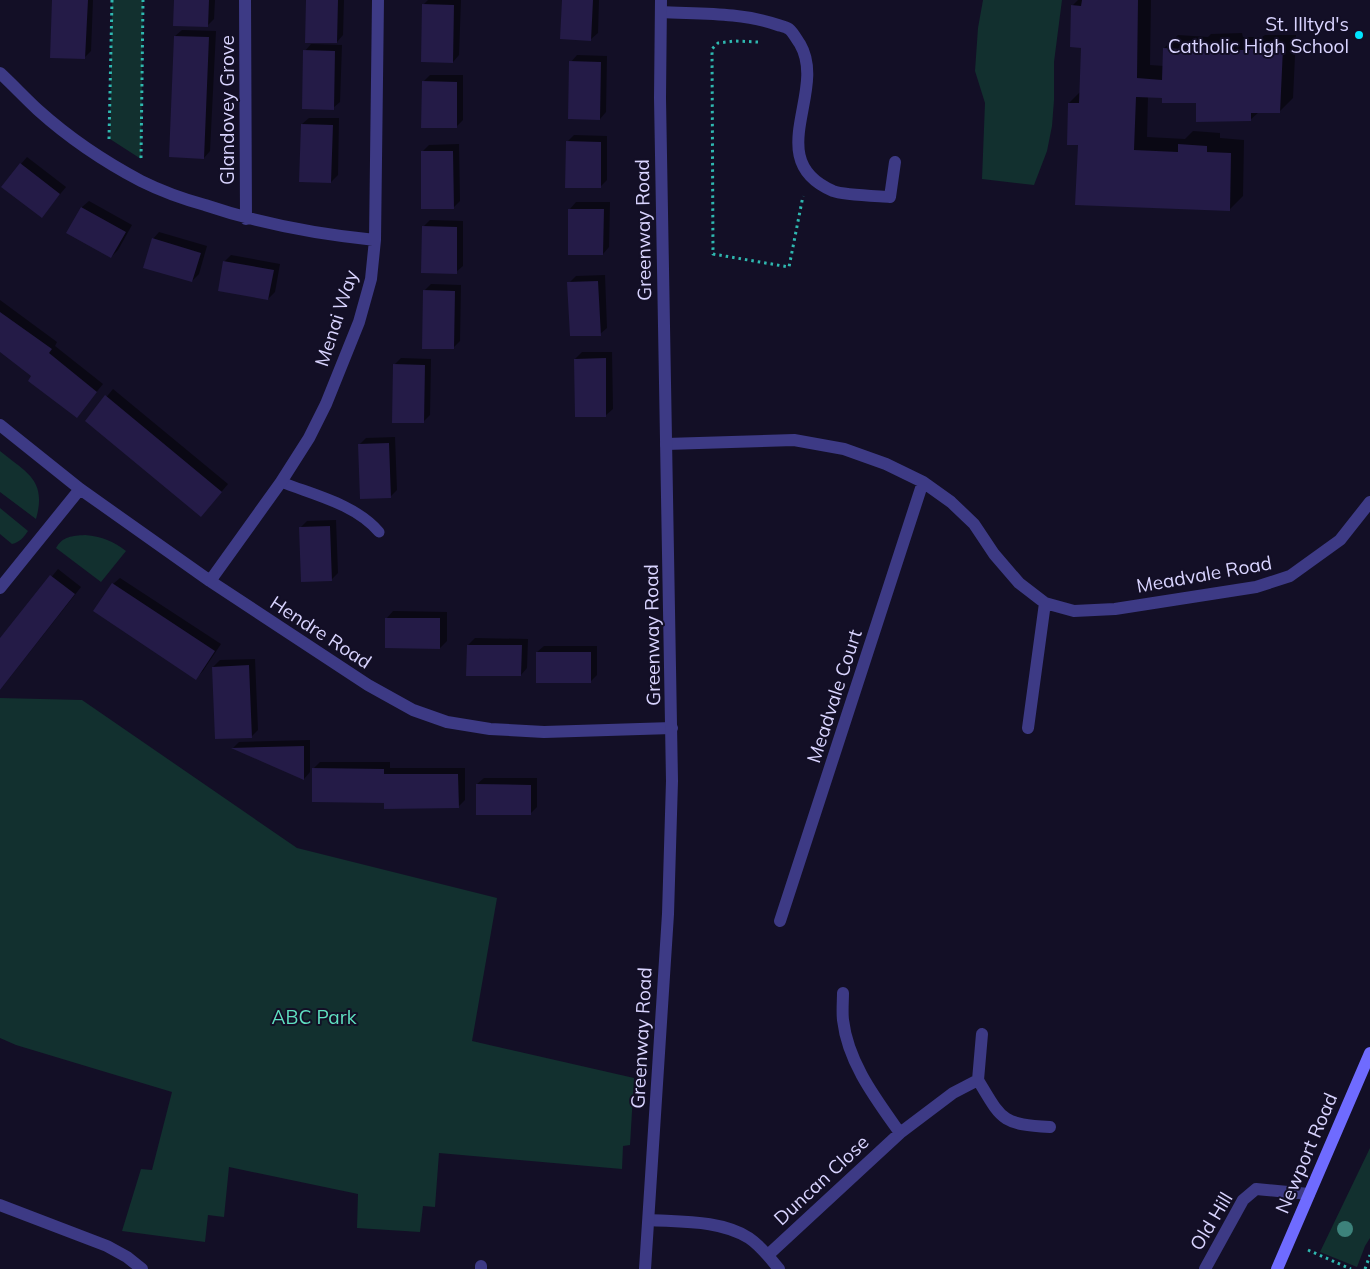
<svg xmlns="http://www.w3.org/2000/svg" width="1370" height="1269" viewBox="0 0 1370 1269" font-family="Mulish,sans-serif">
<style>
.green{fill:#12302f}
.shadow{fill:#0007}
.building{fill:#241b47}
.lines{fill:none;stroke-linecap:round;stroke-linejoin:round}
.path{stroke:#2fb8b0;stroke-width:3;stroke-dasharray:2.5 4;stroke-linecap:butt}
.service{stroke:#3d3a85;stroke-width:11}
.minor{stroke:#3d3a85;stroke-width:12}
.tertiary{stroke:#3d3a85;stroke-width:12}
.secondary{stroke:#6f6bff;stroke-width:12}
.tree{fill:#3d827b}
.poi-dot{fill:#00e5ff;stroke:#130f26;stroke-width:2}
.labels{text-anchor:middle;stroke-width:4;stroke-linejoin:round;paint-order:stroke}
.poi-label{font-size:19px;fill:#d9d4ff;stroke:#130f26;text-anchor:end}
.street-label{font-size:19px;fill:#d9d4ff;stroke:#130f26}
.park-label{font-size:19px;fill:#5fe0c0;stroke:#130f26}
</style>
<rect width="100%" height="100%" fill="#130f26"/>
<path class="green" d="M112,0H143L141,159L110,139Z
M983,0H1062L1054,62V100L1052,126L1047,151L1034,185L982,179L985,103L975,71L978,28Z
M0,451C27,473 47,480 36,519L0,492Z
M0,508L28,531C23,538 20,542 12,544L0,534Z
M85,535C102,537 112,540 126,551L101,582L56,548C63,536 72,536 85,535Z
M0,698L82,700L297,848L497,898L472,1041L634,1078L630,1145L623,1146L622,1169L439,1153L435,1207L423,1206L420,1232L357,1228L358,1194L229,1167L224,1217L208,1215L205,1242L122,1231L141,1169L152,1170L172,1092L16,1045L0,1038Z
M1370,1148V1238L1365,1246L1357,1267L1320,1252Z"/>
<path class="shadow" d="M54,0H93L91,51L84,58Z
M175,0H215L214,19L207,26Z
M307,0H344L343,35L337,42Z
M428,0H461L459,55L453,62L424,4Z
M563,0H599L598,33L591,39Z
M1078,0H1151L1150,65L1164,66V48L1178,35L1208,37L1211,34L1242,33L1243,37H1262L1265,35H1296L1293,98L1279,112H1259L1250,120L1197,102L1148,96L1147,137L1185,139L1193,131L1220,133V138L1244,140L1243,196L1230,209L1079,144L1069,103L1080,92L1082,47L1072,6Z
M182,30L216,31L210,151L204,158L175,36Z
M311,44L342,45L340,102L333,108L305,51Z
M577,55L607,56L606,112L600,119L571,62Z
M430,75H463V120L456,127L423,82Z
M309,118H339L338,175L331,182L302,124Z
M574,135L607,136V180L600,187L567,142Z
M459,144L460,201L453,208L423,151L429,145Z
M27,157L66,187L41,217L21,164Z
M89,201L132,225L118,250L111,257L68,233L82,207Z
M576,202H610L609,247L603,254L570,209Z
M430,220L463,221V266L456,272L423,227Z
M159,232L207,246L199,274L192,281L153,239Z
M231,255L280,264L275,292L268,299L224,262Z
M605,275L607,328L600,334L569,283L576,276Z
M431,284L461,285L460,341L453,348L425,290Z
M0,300L57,342L55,346L103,384L77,416L33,376L0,351Z
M582,352H612L613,409L606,415L575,359Z
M401,358L431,359L430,415L423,422L394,365Z
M113,389L228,484L207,509L87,421Z
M395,437L397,490L390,497L359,445L366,438Z
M336,520L338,573L331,580L300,528L307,521Z
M58,569L81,587L0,690V640Z
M120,578L221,644L203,671L196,678L113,584Z
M393,611L447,612V641L440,648L387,618Z
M475,638L528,639L527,668L521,675L468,645Z
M544,646H597V675L590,682L537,652Z
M255,659L258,730L251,737L213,667L220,660Z
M310,740V772L304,779L233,748L239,742Z
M320,762H390V768H465V800L458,807L385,802L313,769Z
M484,778H537V807L530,814L477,784Z"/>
<path class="building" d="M52,0H88L85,59L50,58Z
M174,0H209L208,27L173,26Z
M306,0H338L337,43H305Z
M562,0H593L591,41L560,39Z
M1082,0H1138L1137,78L1162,80L1163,48L1197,50V47L1229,46L1230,50H1250V48H1283L1280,113H1251V121L1196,122V103H1162V98L1136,97L1134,150L1178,152V144L1207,146V152L1231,153L1230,211L1075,205L1078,145H1067L1068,103H1079L1081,48L1070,47L1071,5L1081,6Z
M422,4L454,5L453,63L421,62Z
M174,36L209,37L204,159L169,157Z
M303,50L335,51L334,110L302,109Z
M569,61L601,62L600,120L568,119Z
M422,81L457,82V128H421Z
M301,124L333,125L331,183L299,182Z
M566,141L601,142V188H565Z
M421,151H453L454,209H421Z
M20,163L60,194L42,218L1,187Z
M81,207L126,232L111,258L66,233Z
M568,209H604L603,255H568Z
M422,226L457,227V274L421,273Z
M152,238L201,253L192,282L143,268Z
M223,261L274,270L268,300L218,291Z
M598,281L601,336H570L567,282Z
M423,290L455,291L454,349H422Z
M0,312L52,349L49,353L97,392L77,418L28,381L31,376L0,352Z
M606,358V417H575L574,359Z
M393,364L425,365L424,423H392Z
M105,395L222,492L201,517L85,421Z
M389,443L391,498L360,499L358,444Z
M330,526L332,581L301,582L299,527Z
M50,575L75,594L0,690V638Z
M112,583L215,651L196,680L93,611Z
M385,618H440V649L385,648Z
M467,645H522L521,676H466Z
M536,652H591V683H536Z
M249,665L252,738L215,739L212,667Z
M304,746V780L231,748Z
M312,768L384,769V774H458L459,808L384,809V803L312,802Z
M476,784L531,785V815H476Z"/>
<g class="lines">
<path class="path" d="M758,42L735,41L718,43L712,49L713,254L789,267L803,196
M109,139L112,0
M141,158L143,0
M1308,1250L1351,1269
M1365,1269L1370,1255"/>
<path class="service" d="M281,482C314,495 355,504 379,532"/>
<path class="minor" d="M245,0L246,219
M661,12C700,14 741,12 778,25C781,26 786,27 789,29C793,32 797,40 800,44C828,92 761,160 833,191C843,195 876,196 890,197L895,162
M0,73C13,85 25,98 38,110C68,137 105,162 141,181C161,191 183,199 205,205C261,224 316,234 375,240
M0,425L80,489L210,581L368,685L413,710L447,722L490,729L544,732L672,728
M666,444L794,440L844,449L886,464L923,482L951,502L974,524L994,554L1019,583L1045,603L1074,611L1115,609L1256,587L1290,576L1340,540L1370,502
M210,581L281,482L309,438L326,404L359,322L371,279L375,240L378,0
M0,588L80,489
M1028,728L1045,603
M780,921L923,482
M843,993C843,1001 842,1011 843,1020C848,1063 876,1099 900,1133
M978,1080C1002,1120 1001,1124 1050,1127
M0,1205L107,1246L127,1257L142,1269
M649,1220C681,1222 721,1220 749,1238C761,1246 770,1258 779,1269
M768,1255L900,1133L953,1093L978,1080L982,1034
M481,1269V1266
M1205,1269L1243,1200L1256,1189L1309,1194"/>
<path class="tertiary" d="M645,1269L668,914L672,781L660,98L661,0"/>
<path class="secondary" d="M1277,1269L1370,1053"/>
</g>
<circle class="tree" cx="1345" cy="1229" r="8"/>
<circle class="poi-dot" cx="1359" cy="35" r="5"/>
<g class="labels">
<g class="poi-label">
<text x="1349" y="31">St. Illtyd's<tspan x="1349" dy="22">Catholic High School</tspan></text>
</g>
<g class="street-label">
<text transform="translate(227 110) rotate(-90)" y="7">Glandovey Grove</text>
<text transform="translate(643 230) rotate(-91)" y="7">Greenway Road</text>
<text transform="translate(336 318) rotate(-72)" y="7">Menai Way</text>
<text transform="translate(1204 574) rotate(-10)" y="7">Meadvale Road</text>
<text transform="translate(321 632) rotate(33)" y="7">Hendre Road</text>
<text transform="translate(652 635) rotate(-91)" y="7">Greenway Road</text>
<text transform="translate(834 696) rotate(-72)" y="7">Meadvale Court</text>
<text transform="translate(641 1038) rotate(-87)" y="7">Greenway Road</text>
<text transform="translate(1306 1153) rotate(-67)" y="7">Newport Road</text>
<text transform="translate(821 1180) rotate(-43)" y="7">Duncan Close</text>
<text transform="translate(1211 1221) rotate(-59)" y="7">Old Hill</text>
</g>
<g class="park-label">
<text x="314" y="1024">ABC Park</text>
</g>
</g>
</svg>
